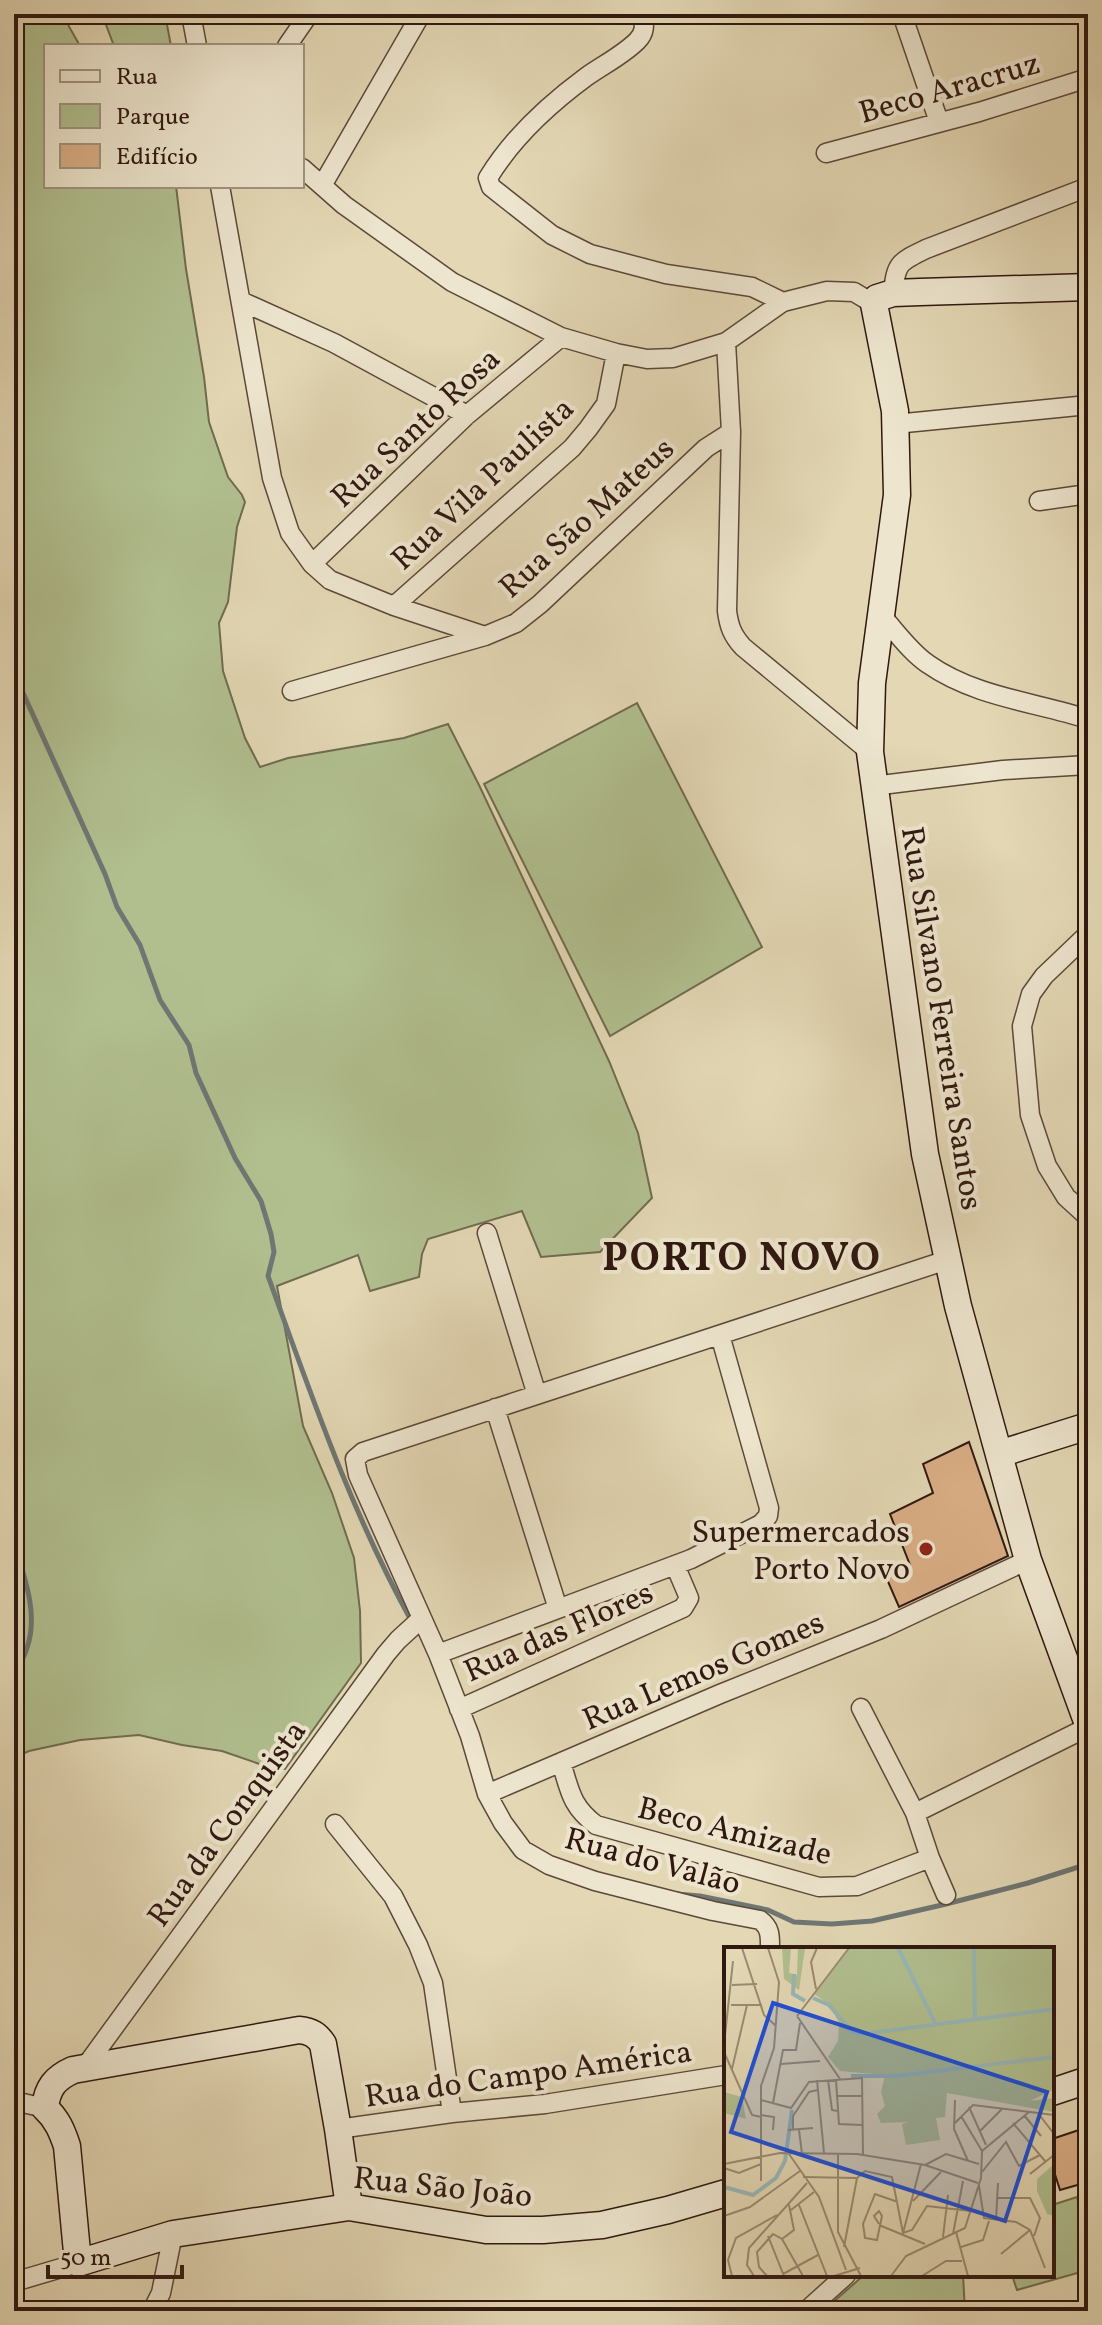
<svg xmlns="http://www.w3.org/2000/svg" width="1102" height="2325" viewBox="0 0 1102 2325" font-family="Vollkorn,serif">
<style>
.green{fill:#b1bf8f;stroke:#706c50;stroke-width:2}
.lines{fill:none;stroke-linecap:round;stroke-linejoin:round}
.stream{stroke:#6e7774;stroke-width:5}
.building{fill:#daae85;stroke:#301810;stroke-width:2}
.street-casing{stroke:#5d4839;stroke-width:21}
.secondary-casing{stroke:#301810;stroke-width:29}
.street{stroke:#ede5ce;stroke-width:18}
.secondary{stroke:#ede5ce;stroke-width:26}
.poi-dot{fill:#8f2418;stroke:#ede5ce;stroke-width:3}
.labels{text-anchor:middle;stroke-width:8;stroke-linejoin:round;paint-order:stroke}
.street-label{font-size:32px;fill:#301810;stroke:#ede5ce}
.poi-label{font-size:32px;fill:#301810;stroke:#ede5ce;text-anchor:end}
.district-label{font-size:40px;font-weight:bold;letter-spacing:2px;fill:#301810;stroke:#ede5ce}
.inset-river{fill:none;stroke:#98b7b6;stroke-width:4}
.inset-road{fill:none;stroke:#9b8b72;stroke-width:2}
.view{fill:#1d4ed8;fill-opacity:0.15;stroke:#1d4ed8;stroke-width:4}
.inset-edge{fill:none;stroke:#301810;stroke-width:4}
</style>
<rect width="100%" height="100%" fill="#e3d7b4"/>
<filter id="stains"><feTurbulence type="fractalNoise" baseFrequency=".0025" numOctaves="4"/><feColorMatrix values="0 0 0 0 .2 0 0 0 0 .09 0 0 0 0 .02 0 0 0 .5 -.17"/></filter>
<radialGradient id="worn" r=".72"><stop offset=".6" stop-color="#630" stop-opacity="0"/><stop offset="1" stop-color="#630" stop-opacity=".3"/></radialGradient>
<path class="green" d="M14,14H62L80,46H46V186H176L186,269L204,377L209,422L228,477L242,495L245,502L237,527L228,602L219,623L223,671L245,738L260,767L288,758L404,738L448,724L479,785L609,1061L638,1133L652,1198L600,1252L541,1257L522,1211L428,1239L422,1254L419,1277L370,1291L358,1255L277,1286L303,1426L332,1493L354,1558L360,1611L361,1663L285,1769L271,1768L222,1751L182,1745L139,1735L80,1740L29,1751L14,1758Z
M102,14H165L171,46H114Z
M637,703L762,947L610,1036L484,784Z
M1077,2197L1088,2236V2270L1017,2290L1012,2275H1052V2205Z
M864,2275H963L965,2311H823Z"/>
<g class="lines">
<path class="stream" d="M14,673L105,874L117,907L140,945L160,1000L189,1045L196,1073L235,1158L261,1201L271,1234L274,1252L268,1276C311,1394 351,1512 412,1622
M14,1543C24,1576 39,1614 27,1648C24,1658 18,1667 14,1677
M677,1894L700,1896L768,1910L794,1922L832,1924L872,1921L942,1905L1028,1883L1088,1864"/>
</g>
<path class="building" d="M969,1442L1008,1556L899,1607L886,1577L910,1565L890,1514L933,1493L923,1464Z
M1088,2127V2182L1060,2190L1052,2165V2139Z"/>
<g class="lines">
<defs>
<path id="street" d="M191,14L197,46
M640,14C646,24 645,33 637,41C623,55 603,65 586,77C548,105 513,137 488,178L491,187L552,235L590,254L666,274L752,287L783,302
M902,14L939,122
M287,46L309,14
M826,153L979,112L1088,78
M302,168L344,205L452,282L561,337L616,353L647,359L673,358L726,342L783,302L827,291L854,292L874,304
M323,184L421,14
M220,186L272,478L290,533L312,564L330,580L394,606L485,636
M893,293C896,263 899,262 926,249L1088,187
M241,301L334,343L467,415
M726,342L731,432L727,611C729,626 732,635 743,647L870,752
M895,424L1088,405
M1039,501L1088,494
M312,564L467,415L561,337
M394,606L572,448L588,429L606,404L616,353
M880,614C895,630 910,652 928,664C975,697 1035,702 1088,719
M292,691L485,636L516,623L540,604L706,448L731,432
M873,786L1003,770L1088,765
M1088,934L1044,976L1031,994L1022,1026L1030,1115L1047,1166L1066,1197L1088,1217
M487,1233L537,1395
M495,1408L558,1609
M438,1654L691,1559L761,1524L768,1516L769,1508L720,1335
M861,1708L915,1813L930,1858L946,1895
M459,1709L683,1608L689,1598L675,1565
M561,1762C570,1791 571,1806 596,1825L819,1887L857,1886L930,1858
M487,1794L720,1694L881,1629L1028,1560
M915,1813L1088,1727
M335,1824L393,1896L418,1945L433,1983L452,2113
M770,1949C770,1937 771,1928 760,1920L713,1911L595,1881L549,1865L523,1850L503,1823L487,1794L470,1736L438,1654L358,1475L355,1459L363,1452L947,1260
M85,2067L386,1654L398,1640L422,1618
M14,2101L45,2108
M338,2129L452,2113L545,2104L726,2075
M14,2282L78,2263
M152,2311L161,2293L173,2234
M806,2311L846,2275"/>
<path id="secondary" d="M1088,287L920,292L893,293L877,298L874,304L895,411L897,495L872,683L870,752L925,1154L958,1306L1028,1560L1088,1724
M999,1454L1088,1426
M1052,2092L1088,2080
M349,2207L338,2129L323,2044C317,2035 311,2031 299,2030L73,2070C55,2078 47,2088 45,2108C57,2119 62,2131 67,2146L78,2263L173,2234L349,2207L486,2230H543L602,2225L668,2210L726,2193"/>
</defs>
<use href="#street" class="street-casing"/>
<use href="#secondary" class="secondary-casing"/>
<use href="#street" class="street"/>
<use href="#secondary" class="secondary"/>
</g>
<circle class="poi-dot" cx="926" cy="1549" r="8"/>
<g class="labels">
<g class="street-label">
<text transform="translate(949 87) rotate(-16)" y="11">Beco Aracruz</text>
<text transform="translate(415 427) rotate(-43)" y="11">Rua Santo Rosa</text>
<text transform="translate(482 483) rotate(-43)" y="11">Rua Vila Paulista</text>
<text transform="translate(586 517) rotate(-42)" y="11">Rua São Mateus</text>
<text transform="translate(943 1018) rotate(81)" y="11">Rua Silvano Ferreira Santos</text>
<text transform="translate(558 1631) rotate(-24)" y="11">Rua das Flores</text>
<text transform="translate(703 1670) rotate(-23)" y="11">Rua Lemos Gomes</text>
<text transform="translate(226 1823) rotate(-54)" y="11">Rua da Conquista</text>
<text transform="translate(735 1830) rotate(14)" y="11">Beco Amizade</text>
<text transform="translate(653 1860) rotate(15)" y="11">Rua do Valão</text>
<text transform="translate(528 2073) rotate(-8)" y="11">Rua do Campo América</text>
<text transform="translate(443 2186) rotate(6)" y="11">Rua São João</text>
</g>
<g class="poi-label">
<text x="910" y="1542">Supermercados<tspan x="910" dy="37">Porto Novo</tspan></text>
</g>
<g class="district-label">
<text x="742" y="1270">PORTO NOVO</text>
</g>
</g>
<g transform="translate(724 1947)">
<rect width="330" height="330" fill="#e3d7b4"/>
<path d="M58,1H67L65,26L73,28L74,1H81L75,43L60,32ZM125,1H330V142L306,154L330,151V165L223,146L221,170L212,171L216,193L182,198L178,177L184,175L157,176L153,167L161,159L157,145L161,128L116,124L104,110L114,94L115,76L105,57L90,47ZM0,145L18,150L22,172L0,166ZM330,217V269L323,267L313,244V232Z" fill="#b1bf8f"/>
<path class="inset-river" d="M174,1L212,78M250,1L251,72M70,27L69,47L81,54M89,51L105,58L128,85L139,87L330,62M127,129H172L330,110M0,240L29,248L52,231L61,214L68,163"/>
<path class="inset-road" d="M18,1L40,68L52,79M8,38L33,37M92,42L87,15L93,1M7,58H38M73,69L125,1M73,69L116,132M0,98L9,14M58,103H72L76,76M0,105L28,168L37,170M57,117L96,114M8,122L23,58M93,133L100,206M104,133L108,163L113,164M112,133L115,177L138,178M112,149H138M37,153L67,161L85,135L138,131L139,208M231,153L230,182L244,214M49,156L59,103M245,160L262,198M314,166L330,187M37,168L50,170L49,183M300,168L317,189M237,169L258,204M289,176L321,214M230,177L249,158L330,168M64,183L89,181M69,183V169L85,145L94,143M75,183L78,207M256,184L278,162M65,207L95,250L122,323M114,207V285L137,329M0,217L56,206L133,207L201,218L254,236M201,218L222,207L255,217M0,221L15,226L37,217M258,225L282,195L295,219L316,208M306,227L330,208M79,230L133,231M37,234V139L50,101L55,35L44,1M255,239L260,271L292,275L306,283L321,321M273,251H306L316,271L310,289M189,254L217,225M75,258L103,329M67,263L90,245M0,269L26,260L76,224M272,273L274,236M155,277L150,269L155,264L158,269L153,293L141,291L139,277L151,247L174,255M155,278L201,297M232,285L244,329M179,286L197,217M229,287L239,234M44,289L60,329M219,290L224,248M58,292L70,283L65,258M120,300L133,231L141,224L168,230L179,286L188,283L203,259L247,264M237,300L259,293L265,274M277,307L306,283M59,327L94,308M8,329L4,313L12,291L53,268M30,329L23,318L25,301L83,236M43,329L35,320L33,305L49,287L58,292L79,329M110,329L136,321M167,329L182,309L241,281L257,231L258,204L305,165M198,329L222,314H238"/>
<path class="view" d="M49,56L323,145L281,274L7,185Z"/>
<rect width="330" height="330" class="inset-edge"/>
</g>
<rect width="1102" height="2325" fill="none" stroke="#e3d7b4" stroke-width="48"/>
<rect x="16" y="16" width="1070" height="2293" fill="none" stroke="#301810" stroke-width="4"/>
<rect x="24" y="24" width="1054" height="2277" fill="none" stroke="#301810" stroke-width="2"/>
<rect x="44" y="44" width="260" height="144" fill="#ede5ce" stroke="#a19382" stroke-width="2"/>
<rect x="60" y="70" width="40" height="12" fill="#ede5ce" stroke="#a19382" stroke-width="2"/>
<text x="116" y="84" font-size="24" fill="#301810">Rua</text>
<rect x="60" y="104" width="40" height="24" fill="#b1bf8f" stroke="#a19382" stroke-width="2"/>
<text x="116" y="124" font-size="24" fill="#301810">Parque</text>
<rect x="60" y="144" width="40" height="24" fill="#daae85" stroke="#a19382" stroke-width="2"/>
<text x="116" y="164" font-size="24" fill="#301810">Edifício</text>
<path d="M48 2265v12h134v-12" fill="none" stroke="#301810" stroke-width="4"/>
<text x="60" y="2265" font-size="24" fill="#301810" stroke="#ede5ce" stroke-width="6" paint-order="stroke">50 m</text>
<rect width="100%" height="100%" filter="url(#stains)"/>
<rect width="100%" height="100%" fill="url(#worn)"/>
</svg>
